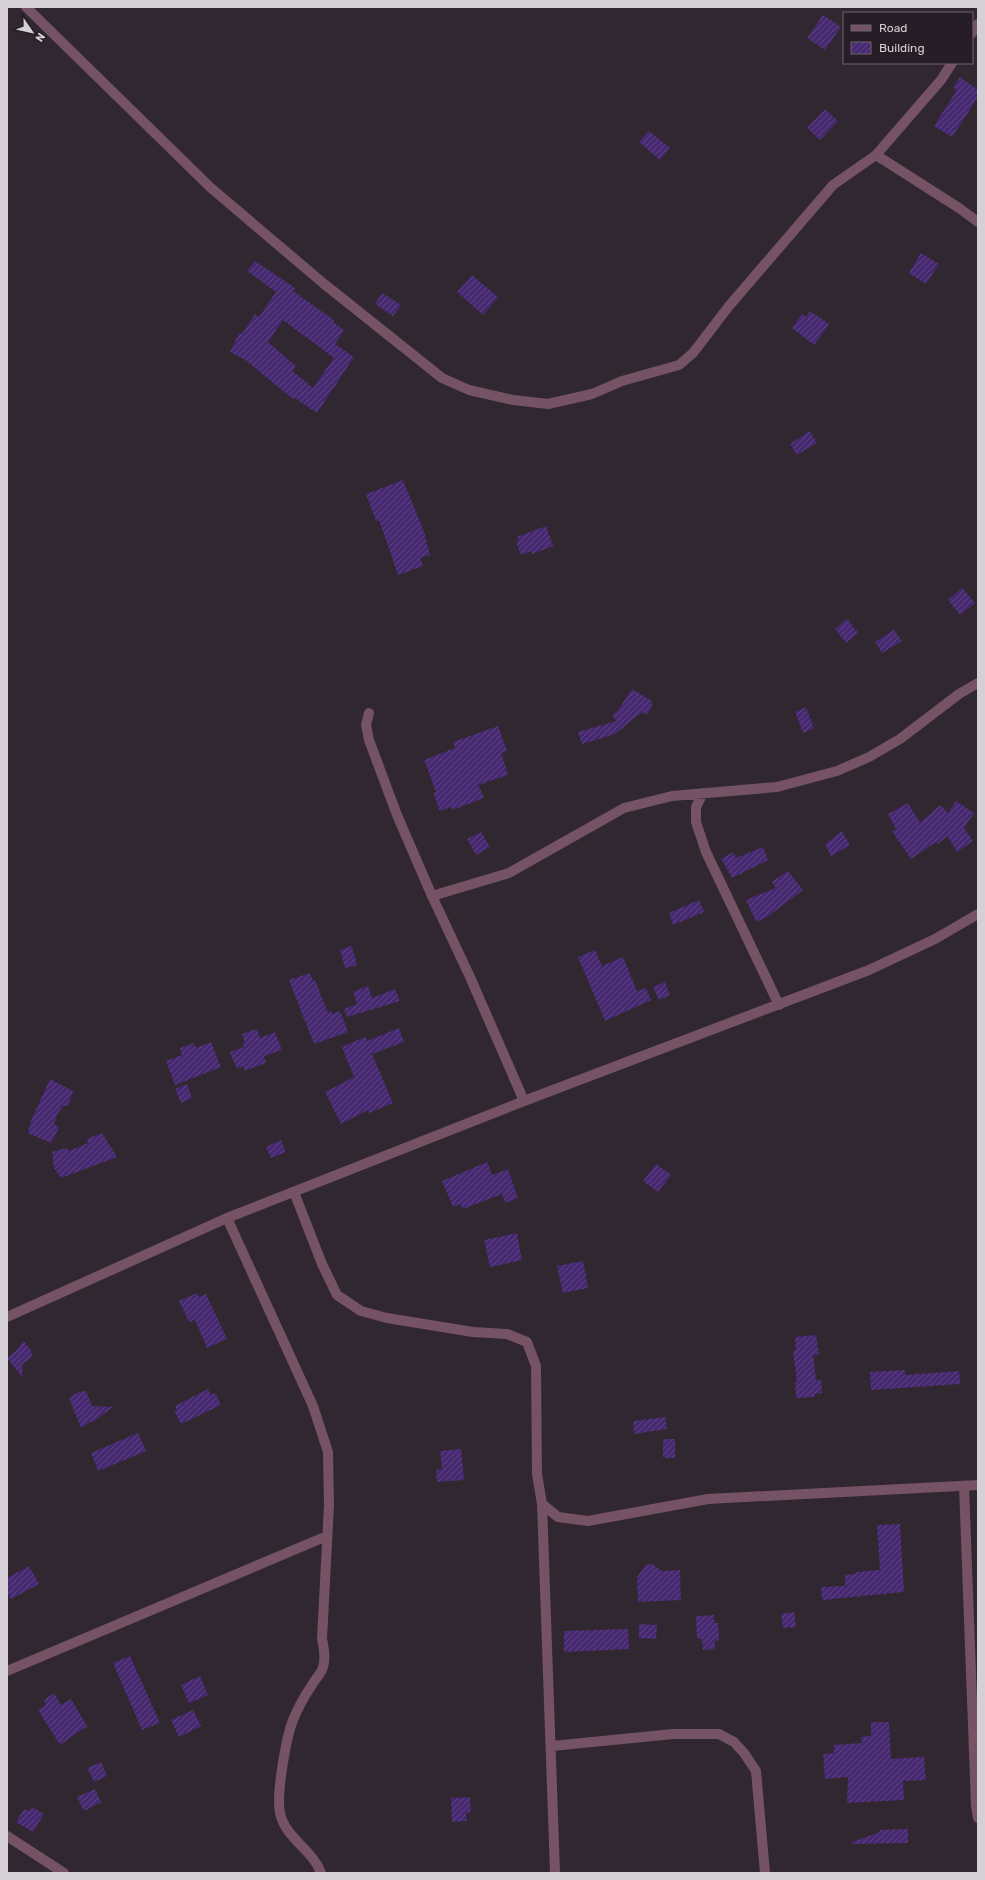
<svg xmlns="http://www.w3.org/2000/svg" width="985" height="1880" viewBox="0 0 985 1880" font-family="Rubik,sans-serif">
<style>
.building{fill:url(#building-hatch);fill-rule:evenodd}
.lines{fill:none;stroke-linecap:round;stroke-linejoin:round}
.minor{stroke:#755264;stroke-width:10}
.tertiary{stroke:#755264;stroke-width:10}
</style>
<defs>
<pattern id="building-hatch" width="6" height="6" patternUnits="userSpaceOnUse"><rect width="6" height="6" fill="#462970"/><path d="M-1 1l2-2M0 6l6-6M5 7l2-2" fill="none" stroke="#604784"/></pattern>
</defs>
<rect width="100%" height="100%" fill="#302730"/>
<path class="building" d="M823,15L841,27L825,50L807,38Z
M960,77L978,90V97L952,137L934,126L957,90L953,87Z
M825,109L838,121L820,140L807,128Z
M649,131L670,148L660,160L639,142Z
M921,253L939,264L926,284L909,273Z
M255,261L295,288L293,291L334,320L333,322L344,330L335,344L354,357L317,413L295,398L293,399L244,359L230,352L239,333L242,334L255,314L259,317L276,292L247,271ZM283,320L334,358L313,388L292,371L296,366L268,342Z
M472,275L498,297L483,315L457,292Z
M382,293L401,305L393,316L375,304Z
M810,311L829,324L814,345L792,328L802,314L806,317Z
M810,431L817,443L797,455L790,444Z
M403,480L424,532L430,555L420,558L423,566L398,575L379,520L376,521L366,494Z
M546,526L553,546L532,554L531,551L521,555L516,542L519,541L517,537Z
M962,588L975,603L960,615L948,600Z
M847,619L858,633L846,643L835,629Z
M894,630L902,641L882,653L875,642Z
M632,689L652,701V706L647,715L642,712L615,734L582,744L578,732L616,721L612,715L618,710Z
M806,707L814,728L803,733L795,712Z
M498,726L507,751L501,753L508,775L478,785L484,798L452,810L451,807L440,811L433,793L436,792L424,760L455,748L453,742Z
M956,801L974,813L964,828L973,841L957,852L947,836L938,844L936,842L911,859L892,831L896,829L888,814L908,803L920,823L940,805L948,813Z
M842,831L850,845L831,856L825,844Z
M481,832L490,847L476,855L467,839Z
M763,847L768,860L732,878L721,859L733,852L736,858Z
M788,871L803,890L767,917L756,922L746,900L776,888L772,882Z
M699,900L704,912L673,925L669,913Z
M352,946L357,965L345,968L340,950Z
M595,950L602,966L623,957L637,991L646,988L651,1000L605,1021L578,957Z
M310,973L313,981L315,980L328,1013L331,1011L332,1014L340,1011L348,1032L314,1044L289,980Z
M665,982L670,995L659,1000L653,987Z
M368,986L372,998L395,989L400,1001L347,1017L344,1009L357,1004L353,992Z
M399,1028L404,1042L372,1054L393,1103L369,1113L368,1110L341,1124L325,1092L354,1077L342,1047L365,1037L367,1041Z
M257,1029L260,1038L275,1032L282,1050L264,1056L266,1063L245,1071L243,1066L237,1069L230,1052L244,1047L242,1043L245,1042L242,1034Z
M211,1042L221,1067L175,1085L166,1061L182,1055L180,1048L194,1043L196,1048Z
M50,1079L73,1091L68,1106H63L58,1113L54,1124L59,1128L51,1143L28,1133L31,1121Z
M187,1084L192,1098L181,1103L175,1089Z
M102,1133L117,1157L61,1178L54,1168L52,1152L66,1148L69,1151L88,1143L87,1139Z
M281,1140L286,1152L271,1158L266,1147Z
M487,1162L492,1175L508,1169L518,1198L505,1203L502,1194L463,1209L460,1204L453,1207L442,1181Z
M656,1164L671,1175L658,1192L643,1181Z
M517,1233L522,1260L490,1267L484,1240Z
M583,1261L588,1288L563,1293L557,1266Z
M197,1293L199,1297L206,1294L227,1339L207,1348L195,1320L189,1322L179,1301Z
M816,1335L819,1354L813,1355L816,1380H821L822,1393L815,1394V1397L796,1398L795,1382H797L793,1351L796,1350L795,1337Z
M23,1341L31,1350L32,1356L29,1360L23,1363L22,1377L7,1358L17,1350Z
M905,1370V1375L959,1371L960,1384L871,1390L870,1372Z
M208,1389L211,1395L215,1393L221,1405L181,1424L174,1411L177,1410L175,1406Z
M86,1391L92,1406L113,1407L94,1421L90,1422L81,1428L69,1398L79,1392Z
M665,1417L667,1429L634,1434L633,1421Z
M138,1433L146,1451L98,1471L91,1453Z
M663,1439H675V1458H663Z
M461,1449L464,1480L437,1482L436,1470L442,1469L440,1451Z
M900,1524L904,1592L822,1600L821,1587L845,1586V1575L856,1574V1572L880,1570L877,1525Z
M652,1564L662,1571L680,1570L681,1600L638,1602L637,1577L646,1565Z
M29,1566L39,1584L11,1599L7,1592V1578Z
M794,1612L796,1627L783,1628L781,1614Z
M714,1615V1623H718L719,1640L715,1641V1649L703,1650L702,1639H697L696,1616Z
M639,1624L657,1625L656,1639L639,1638Z
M628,1629L629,1649L564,1652V1631Z
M130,1656L160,1723L142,1730L113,1663Z
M200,1676L208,1695L189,1703L181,1685Z
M54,1693L61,1705L71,1699L87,1726L60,1745L38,1710L46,1705L44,1700Z
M193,1710L201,1726L179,1737L171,1720Z
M871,1722H889L891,1759L924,1757L926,1780L903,1781L904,1800L847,1803L848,1777L825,1779L823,1754L834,1753V1745L862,1743L861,1737L871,1736Z
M101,1762L107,1776L94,1782L87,1768Z
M95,1789L101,1802L84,1811L77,1797Z
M470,1797L471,1812L466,1813L467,1821L452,1822L451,1798Z
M32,1807L44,1814L33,1832L16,1822L24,1809L29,1811Z
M908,1829V1843L853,1844L852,1842L880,1832V1830Z"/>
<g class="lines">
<path class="minor" d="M26,7L211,188L323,283L442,378L469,390L513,400L548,404L592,394L622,381L679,365L693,353L729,306L833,185L876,155L941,80L952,63
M972,33L978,24
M876,155L959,208L978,222
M369,713L366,725L369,740L397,815L432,896L470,977L524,1101
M703,793L696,807V822L706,852L779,1005
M432,896L509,873L624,808L672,796L777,787L837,771L869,757L900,739L959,694L978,683
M294,1192L322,1264L337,1295L361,1311L387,1318L473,1332L507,1334L527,1342L536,1366L537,1474L542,1504L558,1517L588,1521L708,1499L978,1485
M227,1218L313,1406L328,1452L329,1505L322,1639C324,1648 326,1658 323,1667C322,1673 315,1679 312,1685C305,1695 298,1708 293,1720C286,1738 276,1795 280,1813C285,1838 313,1850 321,1873
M964,1486L976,1806L978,1818
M542,1504L555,1873
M7,1671L327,1536
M552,1746L673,1734H719L734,1742L744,1753L756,1771L765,1873
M7,1836L64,1873"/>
<path class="tertiary" d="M7,1317L227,1218L524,1101L869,970L935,939L978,914"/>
</g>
<rect width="985" height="1880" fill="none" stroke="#d5d0d6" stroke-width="16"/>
<rect x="843" y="12" width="130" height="52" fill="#261d27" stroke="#6c656d"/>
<rect x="851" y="25" width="20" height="6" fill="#755264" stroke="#6c656d"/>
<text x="879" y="32" font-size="12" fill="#d5d0d6">Road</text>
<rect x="851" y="42" width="20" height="12" fill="url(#building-hatch)" stroke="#6c656d"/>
<text x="879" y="52" font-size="12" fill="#d5d0d6">Building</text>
<g transform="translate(32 32) rotate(124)" stroke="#261d27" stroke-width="3" paint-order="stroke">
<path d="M0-3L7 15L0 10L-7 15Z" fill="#d5d0d6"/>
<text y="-6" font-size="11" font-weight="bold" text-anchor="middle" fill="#d5d0d6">N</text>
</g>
</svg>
